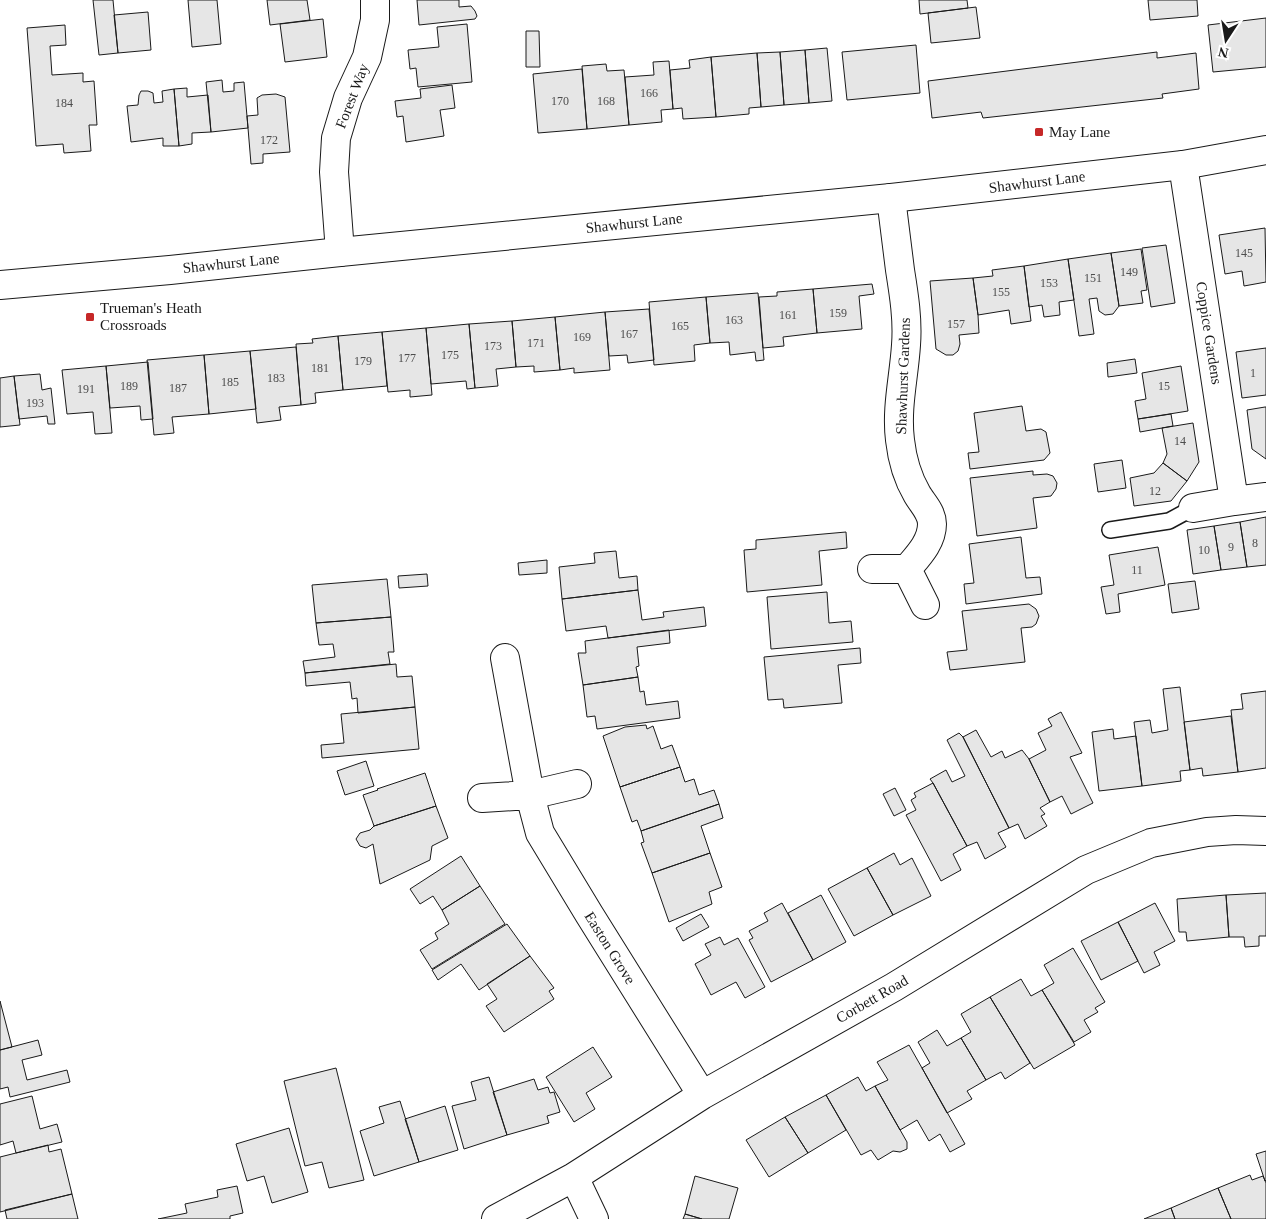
<svg xmlns="http://www.w3.org/2000/svg" width="1266" height="1219" viewBox="0 0 1266 1219" font-family="'Times New Roman',serif">
<style>
.building{fill:#e6e6e6;stroke:#1a1a1a}
.lines{fill:none;stroke-linecap:round;stroke-linejoin:round}
.service-casing{stroke:#1a1a1a;stroke-width:18}
.minor-casing{stroke:#1a1a1a;stroke-width:30}
.tertiary-casing{stroke:#1a1a1a;stroke-width:30}
.service{stroke:#fff;stroke-width:15}
.minor{stroke:#fff;stroke-width:28}
.tertiary{stroke:#fff;stroke-width:28}
.poi-dot{fill:#c62828;stroke:#fff;stroke-width:2}
.labels{text-anchor:middle;stroke-width:4;stroke-linejoin:round;paint-order:stroke}
.number-label{font-size:12px;fill:#4d4d4d}
.street-label{font-size:15px;fill:#1a1a1a;stroke:#fff}
.poi-label{font-size:15px;fill:#1a1a1a;stroke:#fff;text-anchor:start}
</style>
<rect width="100%" height="100%" fill="#fff"/>
<path class="building" d="M93,0H113L118,53L99,55Z
M188,0H217L221,44L192,47Z
M267,0H307L310,20L270,25Z
M417,0H459V7L471,6L475,11L477,16L475,19L419,25Z
M919,0H967L968,8L920,14Z
M1148,0H1197L1198,16L1150,20Z
M976,7L980,38L931,43L928,13Z
M148,12L151,50L118,53L114,15Z
M1266,18V67L1213,72L1208,25Z
M323,19L327,57L285,62L280,24Z
M467,24L472,82L418,87L416,68L410,69L408,50L439,47L437,27Z
M65,25L66,45L50,46L52,75L83,73V82L94,81L97,125H89L91,151L64,153L63,144L36,146L27,28Z
M526,31H539L540,67H526Z
M916,45L920,93L847,100L842,52Z
M827,48L832,101L809,103L805,50Z
M805,50L809,103L784,105L780,52Z
M780,52L784,105L761,107L757,53Z
M1157,52V58L1196,53L1199,89L1162,94L1163,98L983,118L981,112L932,118L928,81Z
M757,53L761,107L749,108V114L716,117L711,57Z
M711,57L716,117L683,119L682,108L673,109L670,70L690,68L689,60Z
M669,61L673,109L661,110L662,122L629,125L625,77L654,75L653,62Z
M606,64L607,71L624,70L629,125L587,129L582,66Z
M582,69L587,129L538,133L533,74Z
M222,80L223,92L234,91V83L244,82L248,128L211,132L206,82Z
M452,85L455,108L440,110L444,136L406,142L403,116L397,117L395,101L421,98L420,89Z
M187,88V97L208,95L211,132L192,133V144L179,146L174,89Z
M174,89L179,146H163V138L131,142L127,106L138,105L139,95L141,91H148L153,93L154,103L163,102L162,91Z
M276,94L285,97L290,152L263,154V163L251,164L247,116L258,115L257,98L262,95Z
M1265,228L1266,282L1244,286L1242,271L1225,274L1219,235Z
M1166,245L1175,303L1151,307L1142,248Z
M1141,249L1147,290L1141,291L1143,303L1119,306L1111,253Z
M1111,253L1119,306L1113,314L1105,315L1099,311L1097,298L1089,299L1094,334L1079,336L1068,259Z
M1068,259L1074,300L1059,302L1060,315L1044,317L1042,305L1029,307L1024,266Z
M1024,266L1031,321L1011,324L1009,310L978,315L973,278L993,276L992,270Z
M973,278L978,315L979,333L959,335L960,344L958,351L953,355H946L936,349L930,281Z
M872,284L874,294L859,296L862,329L817,333L813,289Z
M813,289L817,333L783,337L784,346L763,348L759,297L777,296V292Z
M758,293L764,360L756,361L755,352L730,355L729,342L710,343L706,297Z
M706,297L710,343L694,345L695,361L654,365L649,302Z
M649,309L654,360L628,363L627,355L609,356L605,312Z
M605,312L610,370L574,373V368L560,370L555,317Z
M555,317L560,370L534,372V366L516,367L512,321Z
M512,321L516,367L496,369L498,386L475,388L469,324Z
M469,324L475,388L467,389L466,381L431,384L426,328Z
M426,328L432,395L410,397V390L388,392L382,332Z
M382,332L387,386L343,390L338,336Z
M338,336L343,390L315,393L316,403L301,405L296,344L313,343L312,339Z
M296,347L301,405L279,407L281,420L257,423L250,351Z
M1266,348V395L1242,398L1236,352Z
M250,351L256,409L209,414L204,355Z
M204,355L209,414L172,417L174,433L154,435L147,360Z
M1135,359L1137,373L1108,377L1107,363Z
M148,362L153,419L141,420L140,406L110,408L106,366Z
M106,366L112,433L95,434L93,412L67,414L62,370Z
M1181,366L1188,411L1138,419L1135,401L1146,399L1142,373Z
M40,374L42,390L51,388L55,424H48L47,416L19,419L14,376Z
M14,376L20,425L0,427V378Z
M1022,406L1026,431L1041,429L1046,432L1050,453L1044,460L970,469L968,453L979,452L974,413Z
M1265,407H1266V459L1252,449L1247,410Z
M1171,414L1173,426L1140,432L1138,419Z
M1193,423L1199,462L1187,481L1163,463L1167,454L1162,428Z
M1122,460L1126,488L1098,492L1094,464Z
M1163,463L1187,481L1171,501L1134,506L1130,478L1154,473Z
M1033,471V475L1047,474L1053,476L1057,483L1056,489L1051,496L1033,498L1037,528L977,536L970,478Z
M1266,517V565L1247,567L1240,522Z
M1240,522L1247,567L1221,570L1214,526Z
M1214,526L1221,570L1193,574L1187,530Z
M846,532L847,548L819,551L822,585L747,592L744,550L756,549V540Z
M1021,537L1026,578L1040,577L1042,594L966,604L964,584L974,583L969,544Z
M1158,547L1165,585L1118,594L1120,612L1106,614L1101,587L1114,585L1109,555Z
M616,551L619,578L637,576L638,590L562,599L559,567L595,563L594,553Z
M547,560V573L519,575L518,563Z
M427,574L428,586L399,588L398,576Z
M387,579L391,617L316,623L312,585Z
M1195,581L1199,609L1172,613L1168,584Z
M638,590L642,620L664,617L663,612L704,607L706,626L608,638L606,626L566,631L562,599Z
M827,592L829,623L851,621L853,642L771,649L767,597Z
M1029,604L1036,609L1039,616L1036,624L1032,627L1021,628L1025,662L950,670L947,652L967,650L962,611Z
M391,617L394,652H388L390,664L305,673L303,661L335,657L333,644L319,645L316,623Z
M669,630L670,643L637,647L639,666L636,667L638,677L583,685L578,653H586L585,641Z
M860,648L861,663L838,665L842,703L784,708L783,699L768,700L764,657Z
M396,664L397,677L412,676L415,707L358,713L357,698L352,699L350,682L306,686L305,673Z
M638,677L640,692L644,691L646,705L678,701L680,718L597,729L595,716L587,717L583,685Z
M1180,687L1190,770L1180,771L1181,781L1142,786L1134,722L1150,720L1152,733L1168,730L1163,689Z
M1266,691V768L1238,772L1231,710L1243,709L1241,694Z
M415,707L419,749L322,758L321,745L344,743L341,714Z
M1061,712L1082,753L1070,757L1093,803L1071,814L1062,796L1050,802L1029,759L1046,750L1038,733L1052,726L1048,719Z
M1231,716L1238,772L1203,776L1202,768L1190,770L1184,722Z
M646,725L647,729L653,726L661,749L672,745L680,767L620,787L603,736L625,727Z
M1113,729L1114,739L1136,736L1142,786L1099,791L1092,732Z
M976,730L991,757L1002,751L1005,758L1022,750L1029,759L1050,802L1040,808L1045,814L1041,816L1047,826L1025,839L1018,824L1009,828L963,737Z
M959,733L963,737L1009,828L998,833L1006,847L985,859L977,842L967,846L933,783L930,779L946,770L952,782L965,776L947,740Z
M366,761L374,786L345,795L337,771Z
M680,767L685,782L694,779L699,795L714,790L719,804L641,831L637,820L632,822L620,787Z
M425,773L436,806L374,826L363,795L378,790L377,789Z
M933,783L967,846L953,854L961,870L941,881L906,815L916,810L911,800L916,797L914,793Z
M895,788L906,810L894,816L883,794Z
M719,804L723,818L701,826L710,853L652,873L641,843L644,842L641,831Z
M436,806L448,838L432,846L430,860L380,884L373,844L366,848L360,846L356,839L360,833L370,830L374,826Z
M710,853L722,887L709,892L712,904L669,922L652,873Z
M894,853L900,865L912,858L931,896L893,915L867,868Z
M461,856L480,886L442,910L433,896L420,904L410,889Z
M867,868L893,915L854,936L828,889Z
M480,886L505,924L432,969L420,950L438,939L435,933L449,924L442,910Z
M1266,893V936H1259V946L1245,947L1244,937H1229L1226,895Z
M821,895L846,942L813,960L788,913Z
M1226,895L1229,937L1187,941L1186,932H1179L1177,899Z
M782,903L813,960L771,982L749,940L753,938L749,931L768,921L764,913Z
M1155,903L1175,941L1154,952L1160,965L1144,973L1118,922Z
M701,914L709,927L683,941L676,928Z
M1118,922L1138,961L1101,980L1081,941Z
M507,924L530,956L479,990L461,964L438,980L432,970Z
M720,937L724,945L738,938L765,987L745,998L736,982L711,995L695,964L711,955L705,944Z
M1073,948L1105,1002L1095,1008L1098,1012L1084,1020L1091,1032L1074,1042L1042,990L1054,983L1044,965Z
M530,956L554,988L549,991L554,999L504,1032L486,1006L497,999L487,984Z
M1021,979L1031,996L1042,990L1075,1045L1034,1069L990,997Z
M990,997L1030,1063L1005,1079L1001,1072L986,1080L961,1038L971,1032L961,1014Z
M0,1001L12,1047L0,1050Z
M937,1030L947,1046L961,1038L986,1080L967,1091L972,1099L947,1113L922,1068L930,1063L918,1042Z
M38,1040L42,1055L22,1060L27,1080L67,1070L70,1082L10,1097L8,1087L0,1089V1050Z
M909,1045L965,1144L950,1152L940,1134L929,1141L917,1120L900,1130L875,1086L888,1080L877,1062Z
M593,1047L612,1077L586,1093L595,1109L574,1122L546,1077Z
M336,1068L364,1180L329,1188L322,1162L305,1166L284,1081Z
M489,1077L507,1135L464,1149L452,1106L476,1100L471,1082Z
M858,1077L866,1091L875,1086L907,1142V1149L900,1152L893,1151L878,1160L871,1150L861,1155L826,1095Z
M534,1079L538,1090L548,1087L550,1093L554,1092L560,1112L547,1116L549,1123L507,1135L493,1092Z
M826,1095L846,1130L808,1153L785,1117Z
M32,1096L40,1129L57,1124L62,1142L16,1153L13,1141L0,1145V1104Z
M400,1101L419,1162L374,1176L360,1131L384,1123L379,1107Z
M445,1106L458,1150L419,1162L405,1119Z
M785,1117L808,1153L769,1177L746,1140Z
M289,1128L308,1192L272,1203L264,1176L247,1181L236,1144Z
M48,1145L49,1152L61,1149L72,1194L0,1212V1157Z
M1266,1151V1180L1265,1181L1256,1154Z
M1250,1175L1252,1180L1263,1176L1266,1183V1219H1231L1218,1188Z
M695,1176L738,1188L729,1219H702L685,1214Z
M237,1186L243,1213L230,1216V1219H158L187,1213L185,1204L218,1197L217,1190Z
M1218,1188L1231,1219H1175L1171,1208Z
M72,1194L78,1219H7L5,1210Z
M1171,1208L1175,1219H1144Z
M685,1214L702,1219H683Z"/>
<g class="lines">
<defs>
<path id="service" d="M1110,530L1169,521L1193,508"/>
<path id="minor" d="M1183,165L1234,501
M891,198C894,222 897,246 900,270C904,295 908,320 906,345C904,377 896,408 900,440C902,458 907,477 917,494C922,503 932,512 932,524C932,542 918,556 907,569
M340,252L334,172L336,138L348,98L367,57L375,20V0
M1193,508L1234,501L1266,497
M872,569H907L925,605
M505,658L530,795L540,833L589,914L702,1095
M482,798L530,795L577,784
M574,1177L594,1219
M496,1219L574,1177L702,1095L894,987L1086,870L1151,843L1207,832L1236,830L1266,831"/>
<path id="tertiary" d="M0,285L170,270L340,252L891,198L1183,165L1266,150"/>
</defs>
<use href="#service" class="service-casing"/>
<use href="#minor" class="minor-casing"/>
<use href="#tertiary" class="tertiary-casing"/>
<use href="#service" class="service"/>
<use href="#minor" class="minor"/>
<use href="#tertiary" class="tertiary"/>
</g>
<g class="poi-dot">
<rect x="1034" y="127" width="10" height="10" rx="2.5"/>
<rect x="85" y="312" width="10" height="10" rx="2.5"/>
</g>
<g class="labels">
<g class="number-label">
<text x="649" y="97">166</text>
<text x="560" y="105">170</text>
<text x="606" y="105">168</text>
<text x="64" y="107">184</text>
<text x="269" y="144">172</text>
<text x="1244" y="257">145</text>
<text x="1129" y="276">149</text>
<text x="1093" y="282">151</text>
<text x="1049" y="287">153</text>
<text x="1001" y="296">155</text>
<text x="838" y="317">159</text>
<text x="788" y="319">161</text>
<text x="734" y="324">163</text>
<text x="956" y="328">157</text>
<text x="680" y="330">165</text>
<text x="629" y="338">167</text>
<text x="582" y="341">169</text>
<text x="536" y="347">171</text>
<text x="493" y="350">173</text>
<text x="450" y="359">175</text>
<text x="407" y="362">177</text>
<text x="363" y="365">179</text>
<text x="320" y="372">181</text>
<text x="1253" y="377">1</text>
<text x="276" y="382">183</text>
<text x="230" y="386">185</text>
<text x="129" y="390">189</text>
<text x="1164" y="390">15</text>
<text x="178" y="392">187</text>
<text x="86" y="393">191</text>
<text x="35" y="407">193</text>
<text x="1180" y="445">14</text>
<text x="1155" y="495">12</text>
<text x="1255" y="547">8</text>
<text x="1231" y="551">9</text>
<text x="1204" y="554">10</text>
<text x="1137" y="574">11</text>
</g>
<g class="street-label">
<text transform="translate(352 96) rotate(-69)" y="5">Forest Way</text>
<text transform="translate(1037 182) rotate(-7)" y="5">Shawhurst Lane</text>
<text transform="translate(634 223) rotate(-6)" y="5">Shawhurst Lane</text>
<text transform="translate(231 263) rotate(-6)" y="5">Shawhurst Lane</text>
<text transform="translate(1209 333) rotate(81)" y="5">Coppice Gardens</text>
<text transform="translate(903 376) rotate(-88)" y="5">Shawhurst Gardens</text>
<text transform="translate(610 948) rotate(58)" y="5">Easton Grove</text>
<text transform="translate(872 999) rotate(-30)" y="5">Corbett Road</text>
</g>
<g class="poi-label">
<text x="1049" y="137">May Lane</text>
<text x="100" y="313">Trueman's Heath<tspan x="100" dy="17">Crossroads</tspan></text>
</g>
</g>
<g transform="translate(1226 40) rotate(192)" stroke="#ffffff" stroke-width="4" paint-order="stroke">
<path d="M0-4L9 19L0 12L-9 19Z" fill="#1a1a1a"/>
<text y="-8" font-size="14" font-weight="bold" text-anchor="middle" fill="#1a1a1a">N</text>
</g>
</svg>
